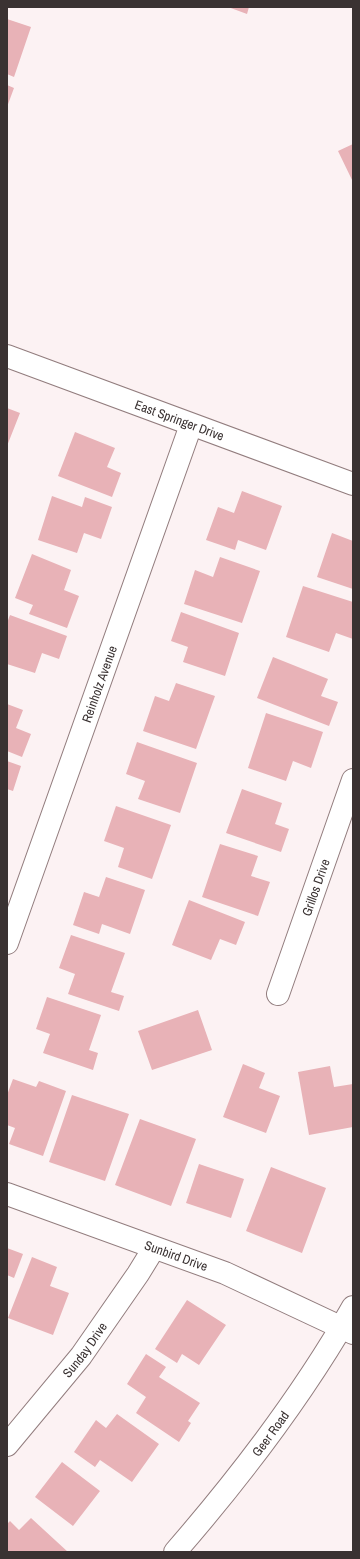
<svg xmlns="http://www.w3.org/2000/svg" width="360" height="1559" viewBox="0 0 360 1559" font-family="'Archivo Narrow',sans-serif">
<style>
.building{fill:#e8b2b7}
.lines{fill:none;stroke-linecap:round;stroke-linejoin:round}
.street-casing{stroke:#927d7e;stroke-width:24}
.primary-casing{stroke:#927d7e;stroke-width:24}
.street{stroke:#fff;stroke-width:22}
.primary{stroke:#fff;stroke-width:22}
.labels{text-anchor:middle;stroke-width:4;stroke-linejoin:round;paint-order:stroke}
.street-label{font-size:13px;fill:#3a3232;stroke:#fcf2f3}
</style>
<rect width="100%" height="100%" fill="#fcf2f3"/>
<path class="building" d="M228,7H249L247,14Z
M7,19L31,27L14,77L7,74Z
M7,85L14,88L7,107Z
M353,144V182L338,151Z
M7,408L20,413L7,446Z
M75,432L115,448L107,467L121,473L112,497L58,476Z
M242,491L282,506L266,550L238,540L235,550L206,540L218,507L234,513Z
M52,496L82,507L85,497L112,507L101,539L84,533L77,553L38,540Z
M332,533L353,541V589L317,577Z
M32,554L71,570L64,590L79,596L67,628L29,614L33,605L15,598Z
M220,557L260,571L242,623L184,604L195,570L213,577Z
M303,586L353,602V639L336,633L329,652L286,637Z
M181,612L239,633L225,676L183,662L188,647L171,641Z
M10,615L67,636L59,659L42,653L35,673L7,664V623Z
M273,657L328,679L321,696L338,702L329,726L257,698Z
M176,683L215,696L196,749L143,731L155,696L169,701Z
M7,704L23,710L16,728L31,734L22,757L7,751Z
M266,713L323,732L311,768L293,761L286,781L248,768Z
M137,742L197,763L180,813L138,799L145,781L126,774Z
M7,761L21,766L13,791L7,789Z
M242,789L282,803L275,824L289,829L281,852L226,833Z
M116,806L171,825L152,879L118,867L124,848L104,841Z
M220,844L258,856L251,876L270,882L258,916L202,897Z
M106,877L145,890L130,934L102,924L99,934L73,925L84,892L99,897Z
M189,900L245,922L236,945L220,939L211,960L172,945Z
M71,935L125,953L111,992L124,996L119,1011L68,994L75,974L59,968Z
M47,997L101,1015L89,1050L98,1053L93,1070L43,1053L50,1034L36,1029Z
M198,1010L212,1050L152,1070L138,1031Z
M243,1064L265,1073L259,1088L280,1096L266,1133L223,1117Z
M330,1066L334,1087L353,1084V1127L309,1135L298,1072Z
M13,1079L36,1087L39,1081L66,1091L43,1156L9,1144L15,1128L7,1125V1095Z
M72,1095L129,1114L105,1181L49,1162Z
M140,1119L196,1139L171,1206L115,1185Z
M199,1164L244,1179L231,1218L186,1203Z
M271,1167L326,1188L302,1253L246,1231Z
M7,1248L23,1254L14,1278L7,1275Z
M32,1257L57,1267L50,1286L69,1293L53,1335L8,1318Z
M187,1300L226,1325L199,1365L182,1354L177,1363L155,1349Z
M146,1354L166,1367L159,1377L200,1403L188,1421L191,1423L179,1442L136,1413L146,1397L127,1384Z
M117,1414L159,1444L132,1482L100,1460L95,1467L74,1452L96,1420L106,1428Z
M62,1462L100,1491L73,1526L35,1497Z
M31,1518L68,1552H7V1524L10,1521L19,1530Z"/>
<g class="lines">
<defs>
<g id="street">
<path id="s1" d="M7,356L353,484"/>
<path id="s2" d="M7,943L191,425"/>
<path id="s3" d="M278,994L353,780"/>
<path id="s4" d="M7,1194L225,1273L353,1333"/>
<path id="s5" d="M7,1445L81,1356L138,1274L154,1248"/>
</g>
<g id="primary">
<path id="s6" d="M175,1552C241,1476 303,1395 353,1307"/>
</g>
</defs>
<use href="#street" class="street-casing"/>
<use href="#primary" class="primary-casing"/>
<use href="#street" class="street"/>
<use href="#primary" class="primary"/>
</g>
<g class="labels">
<g class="street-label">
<text dy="5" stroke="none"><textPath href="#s1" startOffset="184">East Springer Drive</textPath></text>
<text dy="5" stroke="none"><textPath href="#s2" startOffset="275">Reinholz Avenue</textPath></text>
<text dy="5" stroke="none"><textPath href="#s3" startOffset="113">Grillos Drive</textPath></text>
<text dy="5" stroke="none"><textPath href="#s4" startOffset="180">Sunbird Drive</textPath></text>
<text dy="5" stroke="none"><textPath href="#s5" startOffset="123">Sunday Drive</textPath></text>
<text dy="5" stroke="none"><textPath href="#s6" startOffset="152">Geer Road</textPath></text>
</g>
</g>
<rect width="360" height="1559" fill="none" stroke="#3a3232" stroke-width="16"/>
</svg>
